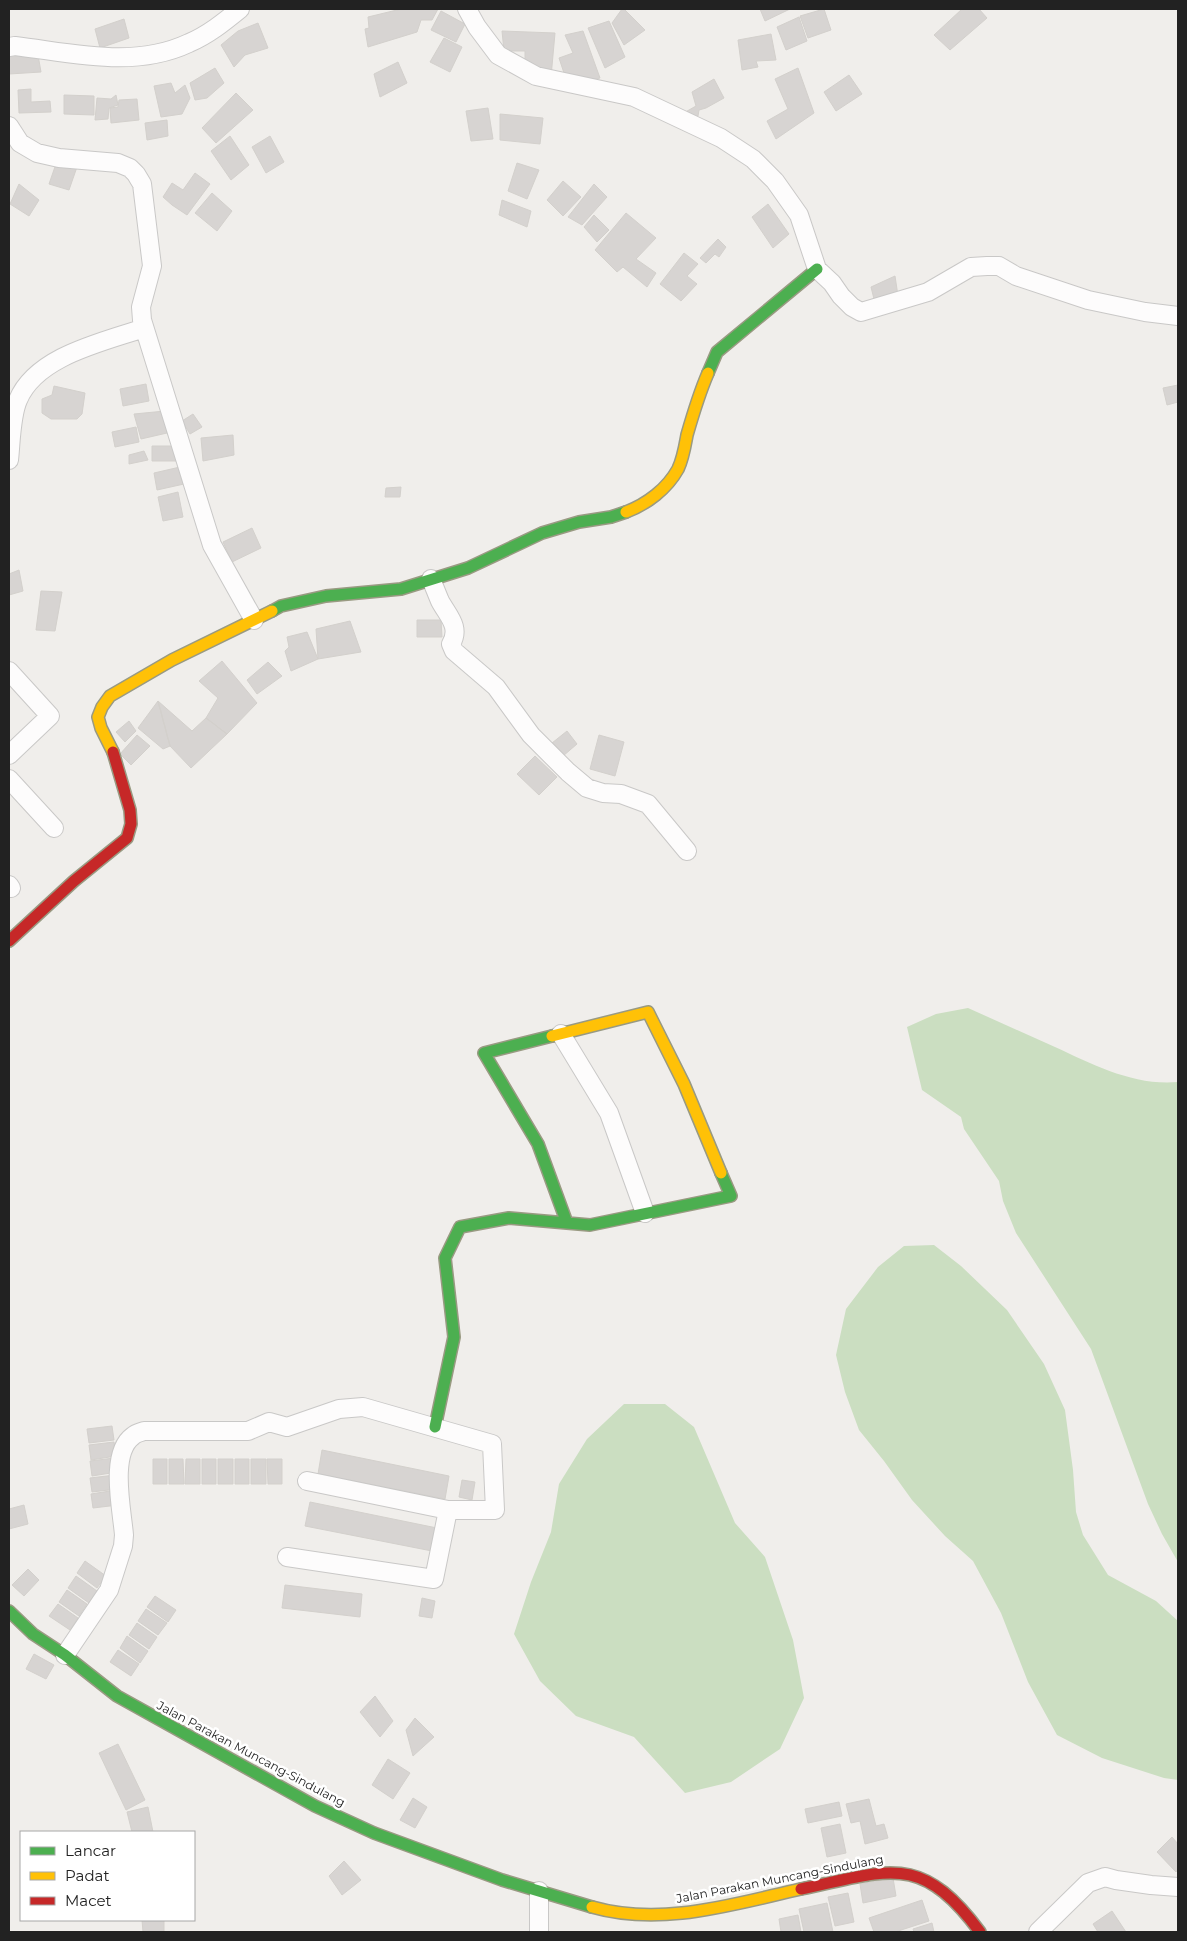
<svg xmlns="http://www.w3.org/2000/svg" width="1187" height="1941" viewBox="0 0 1187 1941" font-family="Montserrat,sans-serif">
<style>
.forest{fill:#cbdec1}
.building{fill:#d7d4d2;stroke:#d3d0cc}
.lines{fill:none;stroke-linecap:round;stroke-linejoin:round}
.street-casing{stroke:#c9c8c7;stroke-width:20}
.fast-casing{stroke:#999a82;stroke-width:14}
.slow-casing{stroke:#999a82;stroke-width:14}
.jam-casing{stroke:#999a82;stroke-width:14}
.street{stroke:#fdfcfc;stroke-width:18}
.fast{stroke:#4caf50;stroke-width:11}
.slow{stroke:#ffc107;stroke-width:11}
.jam{stroke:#c62828;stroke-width:11}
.labels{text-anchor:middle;stroke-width:5;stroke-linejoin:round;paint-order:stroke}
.street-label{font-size:12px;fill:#222;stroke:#fff}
</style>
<rect width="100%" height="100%" fill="#f0eeeb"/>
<path class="forest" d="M968,1008C997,1021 1026,1034 1055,1047C1094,1065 1134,1086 1178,1082V1562L1162,1534L1148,1504L1091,1349L1016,1233L1003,1201L999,1181L964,1129L961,1117L922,1090L907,1027L936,1014Z
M934,1245L961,1266L1007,1310L1044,1364L1065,1410L1073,1470L1076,1512L1083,1535L1108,1575L1156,1601L1178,1621V1780L1164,1778L1102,1758L1057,1735L1028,1682L1001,1613L973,1561L945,1536L912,1500L884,1461L859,1430L845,1392L836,1355L846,1309L878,1267L904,1246Z
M624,1404H665L694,1427L735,1523L765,1557L793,1640L804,1698L780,1749L731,1782L685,1793L634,1737L576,1716L540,1681L514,1634L531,1582L551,1532L559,1484L587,1439Z"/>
<path class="building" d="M401,9H438L432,20H421L417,32L368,47L365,29L369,28L368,17Z
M622,9H624L645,30L624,45L612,23Z
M760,9H790L765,21Z
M824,9L831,30L808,38L800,16Z
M962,9H979L987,18L950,50L934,35Z
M441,11L465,24L456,42L431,30Z
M799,17L807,41L786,50L777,27Z
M124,19L129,38L100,48L95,29Z
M609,21L625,57L605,68L588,28Z
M258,23L268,48L245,55L234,67L221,45L238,31Z
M502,31L555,33L551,77L525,67V51H504Z
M583,31L600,78L581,83L578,75L566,79L559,58L573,53L565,35Z
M771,34L776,60L756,61L758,67L742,70L738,40Z
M444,38L462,47L450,72L430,62Z
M9,54L38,55L41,72L9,74Z
M398,62L407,83L380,97L374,74Z
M215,68L224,83L207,98L195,100L190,83Z
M798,68L814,113L776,139L767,121L788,109L775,79Z
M849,75L862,94L836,111L824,92Z
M714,79L724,98L706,108L699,110L698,116L687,120L682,114L696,106L692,92Z
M171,83L175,93L185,85L190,98L182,114L161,117L154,86Z
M31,89V102L50,101L51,112L19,113L18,90Z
M236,93L253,110L216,143L202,128Z
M64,95L94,96V115L64,114Z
M116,95L118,105L109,108L108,119L95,120L97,98L111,99Z
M137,99L139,120L111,123L110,108L118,107L119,100Z
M488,108L493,139L471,141L466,111Z
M500,114L543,118L540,144L500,140Z
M167,120L168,136L147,140L145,123Z
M230,136L249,165L231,180L211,151Z
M270,136L284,162L266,173L252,147Z
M57,161L78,164L69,190L49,184Z
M517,163L539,170L527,199L508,191Z
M195,173L210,184L187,215L172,205L163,197L172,183L183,190Z
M563,181L581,197L563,216L547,200Z
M19,184L39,200L29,216L10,204Z
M594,184L607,197L582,225L568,217Z
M212,193L232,211L217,231L195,213Z
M502,200L531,211L527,227L499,215Z
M768,204L789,234L773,248L752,217Z
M626,213L656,238L636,259L656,273L647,287L623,267L617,272L595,250Z
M594,215L609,230L597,242L584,227Z
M718,239L726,247L719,257L715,254L706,263L700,258Z
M684,253L698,264L687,276L697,284L681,301L660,284Z
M895,276L898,296L875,303L871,287Z
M146,384L149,401L123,406L120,389Z
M1178,385V402L1167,405L1163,388Z
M54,386L85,393L82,414L77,419H51L42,413V399L52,395Z
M165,411L167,433L141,439L134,414Z
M193,414L202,427L190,434L182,421Z
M136,427L139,442L115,447L112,432Z
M233,435L234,455L203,461L201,438Z
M152,446H176V461H152Z
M144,451L148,460L129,464V455Z
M180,467L184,484L157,490L154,473Z
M401,487L400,497H385L386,488Z
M178,492L183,517L163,521L158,497Z
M252,528L261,548L232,562L223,542Z
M19,570L23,591L9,595V574Z
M41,591L62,592L55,631L36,630Z
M417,620H441L442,637H417Z
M350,621L361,652L318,659L316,629Z
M307,632L318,659L291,671L285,651L289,647L287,637Z
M222,661L257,703L227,734L206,718L218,698L199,681Z
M268,662L282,676L257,694L247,680Z
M158,701L170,746L163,749L138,728Z
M158,701L192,731L206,718L227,734L191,768L170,746Z
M129,721L136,731L125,742L116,732Z
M567,731L577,744L563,756L552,743Z
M137,735L150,746L131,765L120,754Z
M599,735L624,742L615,776L590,769Z
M535,756L557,777L539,795L517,774Z
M112,1426L114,1440L89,1443L87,1429Z
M114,1442L116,1456L91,1460L89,1445Z
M322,1450L449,1476L445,1499L318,1474Z
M114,1458L117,1472L92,1476L90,1461Z
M153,1459H167V1484H153Z
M169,1459H183L184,1484H169Z
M186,1459H200V1484H185Z
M202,1459H216V1484H202Z
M218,1459H233V1484H218Z
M235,1459H249V1484H235Z
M251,1459H266V1484H251Z
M267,1459H282V1484H268Z
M115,1475L117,1489L92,1492L90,1478Z
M462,1480L475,1482L472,1500L459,1497Z
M116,1490L118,1505L93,1508L91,1494Z
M310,1502L437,1528L432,1551L305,1526Z
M24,1505L28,1524L9,1529V1509Z
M85,1561L106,1576L97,1588L77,1573Z
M28,1569L39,1580L24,1596L12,1585Z
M76,1576L97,1591L89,1603L68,1588Z
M285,1585L362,1594L360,1617L282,1608Z
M67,1590L87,1604L79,1616L59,1602Z
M155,1596L176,1610L168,1622L147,1607Z
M422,1598L435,1601L432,1618L419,1616Z
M58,1604L78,1618L70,1630L49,1616Z
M146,1609L167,1623L158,1635L138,1621Z
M137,1623L157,1637L149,1649L129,1635Z
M127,1636L148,1651L140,1663L120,1648Z
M118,1650L139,1664L131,1676L110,1662Z
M34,1654L54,1665L46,1679L26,1669Z
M375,1696L393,1721L380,1737L360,1712Z
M415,1718L434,1737L413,1756L406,1730Z
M118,1744L145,1800L126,1810L99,1753Z
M388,1759L410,1773L393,1799L372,1785Z
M413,1798L427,1807L415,1828L400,1820Z
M869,1799L876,1826L884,1824L888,1838L865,1844L860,1821L851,1823L846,1804Z
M839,1802L842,1816L808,1823L805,1809Z
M148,1807L153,1832H132L127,1812Z
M840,1824L846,1853L827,1857L821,1828Z
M1172,1837L1178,1844V1869L1176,1872L1157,1852Z
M344,1861L361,1880L342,1895L329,1876Z
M893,1878L896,1896L863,1903L860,1884Z
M848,1893L854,1922L835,1926L828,1897Z
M922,1900L929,1921L895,1932H874L869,1918Z
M827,1903L833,1932H804L799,1909Z
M1112,1911L1126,1932H1098L1093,1924Z
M798,1915L801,1932H781L779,1919Z
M142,1920H164V1932H143Z
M932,1923L934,1932H914L913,1929Z"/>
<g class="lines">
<defs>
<path id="street" d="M467,9L477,27L498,55L536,76L634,97L721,138L753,159L775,181L799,215L817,269L832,283L841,296L852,307L861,312L928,292L971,267L987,266H999L1016,276L1088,300L1145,312L1178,316
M9,47L15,46C73,53 134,69 189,43C208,35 224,22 240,9
M9,126L20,143L37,153L59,158L118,163L130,168L136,174L142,184L152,266L141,307L142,320L212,545L254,620
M9,460C11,442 11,416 18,400C36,356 103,342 144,328
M431,579C434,586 437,594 440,601C448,616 461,627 451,644L454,651L496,687L531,735L568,772L587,788L603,793L621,794L648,804L687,851
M9,671L50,716L9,755
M9,779L54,828
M9,885L11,888
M561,1034L609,1113L645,1213
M287,1557L434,1579L448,1510
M65,1655L109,1590L123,1546L124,1535C122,1510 109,1453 133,1436C136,1433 141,1432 144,1431H248L269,1422L287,1427L339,1409L363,1407L492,1444L495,1510H448L307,1481
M539,1891V1932
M1038,1932L1088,1883L1105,1877L1116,1880L1151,1885L1178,1887"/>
<path id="fast" d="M708,373L717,352L817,269
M272,611L281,606L326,596L401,589L468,568L542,533L579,522L611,517L626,512
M552,1036L484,1053L538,1144L567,1223
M435,1427L454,1337L445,1258L460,1227L509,1218L590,1225L731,1196L721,1173
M9,1611L33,1634L65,1655L117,1696L315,1806L374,1833L502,1880L592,1907"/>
<path id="slow" d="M626,512C647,504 667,489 678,469C683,459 685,446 687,435C693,414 699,394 708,373
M113,752L101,728L98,717L102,707L110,696L172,660L272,611
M552,1036L648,1012L684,1084L721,1173
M592,1907C662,1927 733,1904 801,1889"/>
<path id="jam" d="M9,941L74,881L127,838L131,824L130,810L113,752
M801,1889C888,1871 920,1851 980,1932"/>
</defs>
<use href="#street" class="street-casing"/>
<use href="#fast" class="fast-casing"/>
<use href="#slow" class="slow-casing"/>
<use href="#jam" class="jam-casing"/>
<use href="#street" class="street"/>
<use href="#fast" class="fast"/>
<use href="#slow" class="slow"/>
<use href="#jam" class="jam"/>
</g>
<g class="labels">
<g class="street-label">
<text transform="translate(251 1754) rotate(28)" y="4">Jalan Parakan Muncang-Sindulang</text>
<text transform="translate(780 1879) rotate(-11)" y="4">Jalan Parakan Muncang-Sindulang</text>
</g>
</g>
<rect width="1187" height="1941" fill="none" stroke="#222222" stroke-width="20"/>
<rect x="20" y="1831" width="175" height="90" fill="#ffffff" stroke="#a7a7a7"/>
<rect x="30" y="1847" width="25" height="8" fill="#4caf50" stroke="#a7a7a7"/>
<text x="65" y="1856" font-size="15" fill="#222222">Lancar</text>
<rect x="30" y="1872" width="25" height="8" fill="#ffc107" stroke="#a7a7a7"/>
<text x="65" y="1881" font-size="15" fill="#222222">Padat</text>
<rect x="30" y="1897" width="25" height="8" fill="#c62828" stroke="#a7a7a7"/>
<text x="65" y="1906" font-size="15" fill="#222222">Macet</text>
</svg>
